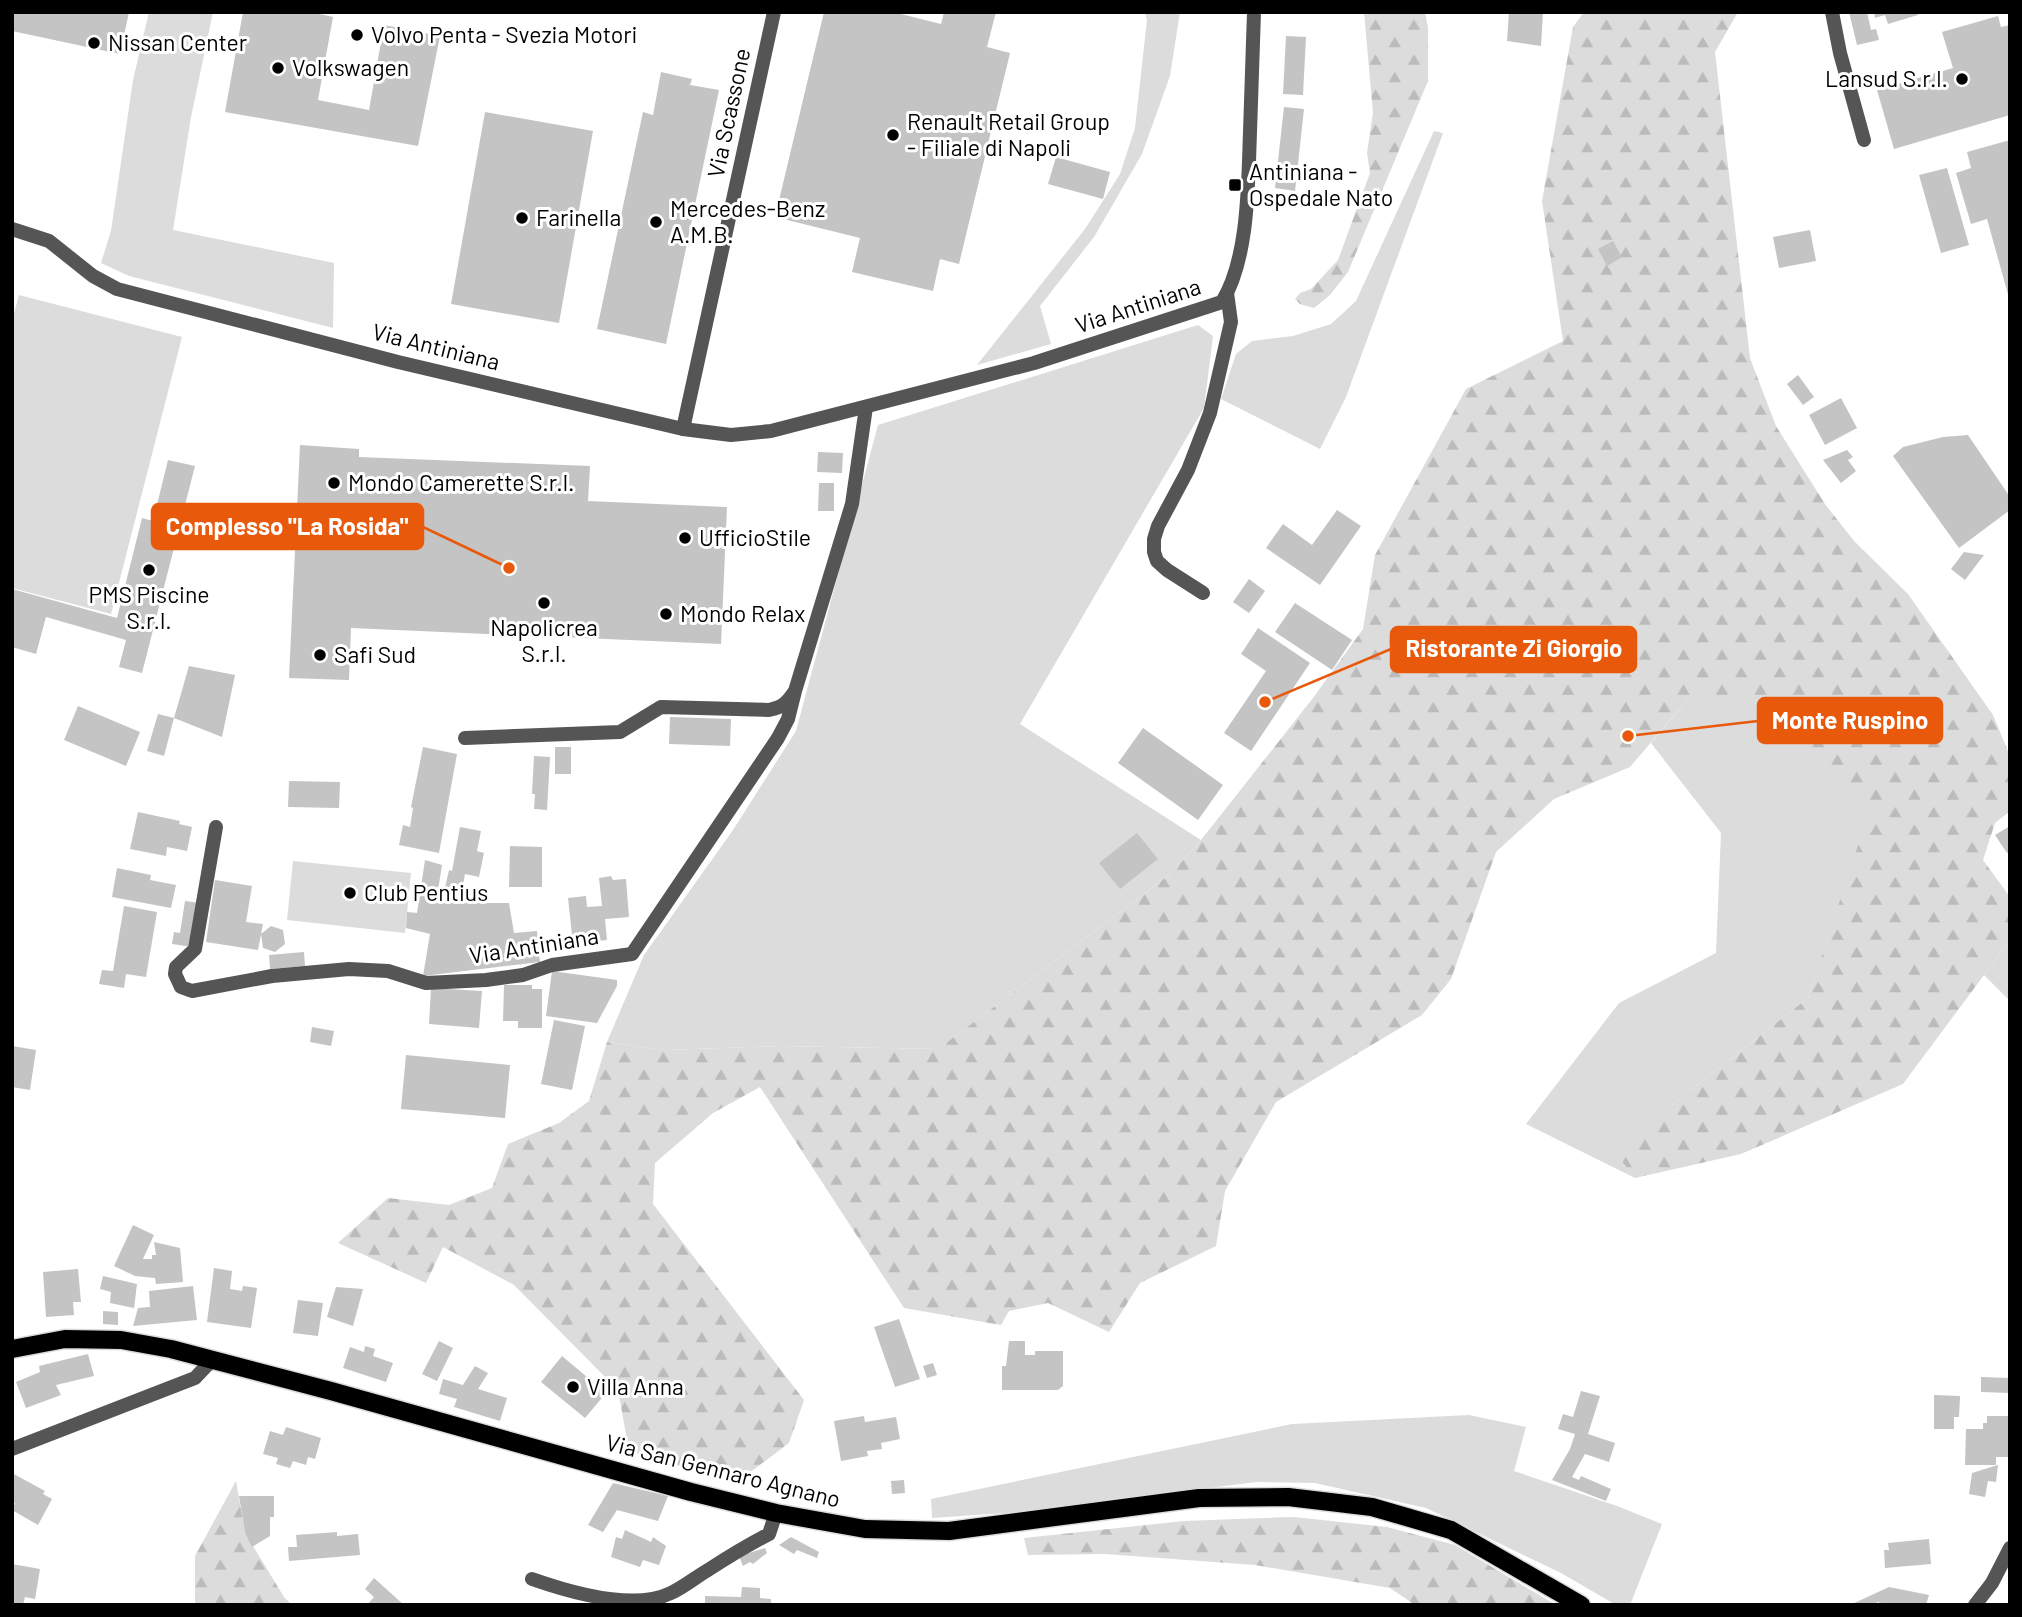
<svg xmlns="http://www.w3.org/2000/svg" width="2022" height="1617" viewBox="0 0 2022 1617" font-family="Barlow,sans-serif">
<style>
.grass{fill:#dcdcdc}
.forest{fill:url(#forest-firs)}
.building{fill:#c4c4c4}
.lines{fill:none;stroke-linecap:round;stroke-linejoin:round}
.primary-casing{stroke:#dbdbdb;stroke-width:21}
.minor{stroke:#555;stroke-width:14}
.tertiary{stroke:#555;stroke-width:14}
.primary{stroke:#000;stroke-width:18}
.poi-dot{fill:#000;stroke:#fff;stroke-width:2.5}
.labels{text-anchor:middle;stroke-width:6;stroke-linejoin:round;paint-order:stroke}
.poi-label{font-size:23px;fill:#000;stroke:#fff;text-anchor:start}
.street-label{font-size:23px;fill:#000;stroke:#fff}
.leader{fill:none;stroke:#e8590c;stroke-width:2.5}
.callout-dot{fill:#e8590c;stroke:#fff;stroke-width:2.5}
.callout{fill:#e8590c;stroke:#e8590c;stroke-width:2.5}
.callout-label{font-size:24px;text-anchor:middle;font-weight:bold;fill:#fff}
</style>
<defs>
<pattern id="forest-firs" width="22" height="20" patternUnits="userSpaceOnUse" patternTransform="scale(1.75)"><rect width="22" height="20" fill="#dcdcdc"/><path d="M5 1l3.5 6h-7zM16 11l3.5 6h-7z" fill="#bbb"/></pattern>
</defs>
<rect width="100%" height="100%" fill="#fff"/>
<path class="grass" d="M149,12H213L191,117L173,230L334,263L333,328L129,276L101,263L111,231L133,80Z
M1145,12H1180L1170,76L1142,154L1094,237L1040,306L1051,344L977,365L1085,229L1120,174L1135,128L1147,20Z
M1434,131L1443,133L1346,397L1320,449L1221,399L1236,354L1252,341L1293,336L1331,324L1356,301Z
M19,295L182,337L111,614L12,588V321Z
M1198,325L1213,336L1204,408L1020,724L1201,840L1169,875L938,1049L781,1046L664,1050L607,1042L644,955L733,830L796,731L878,425Z
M1688,699H1772L1869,815L1808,998L1678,1100L1617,1154L1635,1178L1526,1124L1619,1003L1716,953L1721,833L1651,743Z
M293,861L411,873L405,933L287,920Z
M2010,940V1001L1984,975Z
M1469,1415L1526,1427L1514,1471L1617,1506L1662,1524L1630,1605H1616L1561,1573L1426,1508L1315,1483L1257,1482L1006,1513L932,1518L931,1499L1292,1424Z"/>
<path class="forest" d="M1364,12H1425L1428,28V81L1348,272L1330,295L1314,308L1300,304L1295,299L1300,293L1311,289L1338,260L1370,173L1367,153L1373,113Z
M1584,12H1738L1715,52L1750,358L1776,426L1825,504L1854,541L1908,594L1993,715L2010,756V811L1995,823L1983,860L2010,897V940L1903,1084L1741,1154L1635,1178L1616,1154L1678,1100L1808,998L1868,815L1772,699H1688L1630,767L1554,799L1496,852L1451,979L1422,1015L1276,1102L1225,1191L1216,1246L1140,1283L1109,1332L1048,1303L1009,1311L1001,1325L904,1308L760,1087L713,1113L655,1163L653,1204L804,1400L789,1443L736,1483L629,1451L618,1390L514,1285L443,1247L426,1283L338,1243L388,1198L449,1205L492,1188L508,1144L559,1123L589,1101L607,1042L664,1050L781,1046L938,1049L1169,875L1201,840L1313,698L1363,629L1375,555L1466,389L1563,341L1542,201L1573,27Z
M236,1481L245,1533L284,1597L292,1605H195V1556Z
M1294,1517L1387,1527L1455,1545L1556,1605H1415L1390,1588L1255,1565L1105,1554L1028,1555L1024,1538L1184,1521Z"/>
<path class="building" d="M12,12H129L120,54L12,31Z
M243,12H311L333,17L318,100L369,110L384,25L440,36L418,146L225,112Z
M824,12H893L941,24L944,12H996L987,47L1010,53L959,264L940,259L933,291L852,272L860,238L775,217Z
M1509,12H1543L1541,46L1507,41Z
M1849,12H1867L1871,30L1876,29L1879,40L1857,45Z
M1874,12H1917L1918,15L1888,24L1885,15L1875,18Z
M1998,16L2001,27L2010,25V115L1894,149L1877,90L1953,68L1942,32Z
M1286,36L1306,37L1303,95L1283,94Z
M661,72L692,79L690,85L719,90L666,344L597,329L643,112L653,115Z
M1284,107L1304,109L1295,191L1275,188Z
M485,112L593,131L559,323L451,304Z
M2010,140V298H2009L1987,219L1971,224L1956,173L1971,168L1967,152Z
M1056,157L1110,172L1103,199L1048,184Z
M1947,168L1969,245L1941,253L1919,175Z
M1810,230L1816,261L1779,268L1773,237Z
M1613,241L1622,257L1607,266L1598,249Z
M1798,375L1814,397L1803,405L1787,384Z
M1841,398L1857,428L1825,445L1809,415Z
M1968,435L2010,497V510L1959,548L1893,456L1903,447L1943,437Z
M300,445L359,449V457L590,466L588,501L727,507L721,644L351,628L349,680L289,678Z
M1847,450L1853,457L1848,460L1856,471L1841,483L1823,460Z
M818,452L843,453L842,473L817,472Z
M168,460L195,466L142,673L119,667L126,640L46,617L36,654L12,647V589L117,618L142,518L153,521Z
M819,483H834V511H818Z
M1337,510L1361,526L1320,585L1266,548L1283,524L1312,545Z
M1964,552L1984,555L1965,580L1951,569Z
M1249,579L1265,591L1249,613L1233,602Z
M1295,603L1352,640L1332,670L1275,632Z
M1258,628L1310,663L1251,751L1224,733L1266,671L1241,654Z
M189,666L235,675L222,737L174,718Z
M78,706L140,732L126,766L64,740Z
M158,714L174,718L164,756L147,751Z
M670,717L731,719L730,746L669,744Z
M1143,728L1223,785L1198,820L1118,763Z
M423,747L457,754L439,853L399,845L403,825L410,827L413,808L411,807Z
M555,747H571V774H555Z
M534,756L550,757L547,810L534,809L535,794H532Z
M289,781L340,782L339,808L288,807Z
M138,812L180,821L179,824L192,827L187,851L167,847L166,856L130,849Z
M2010,826V851L2007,853L1995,835Z
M460,827L481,831L477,851L484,853L479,877L465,874L462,891L445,888L449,870L452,871Z
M1137,833L1158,859L1120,889L1099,863Z
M510,846L542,847V887H509Z
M425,860L442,865L436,903H509L514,933L537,931L540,962L423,976L430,934L406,928L407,912L417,913Z
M117,868L151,875L150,880L176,885L171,908L112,897Z
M611,876L613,880L626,879L629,917L605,919L607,940L573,944L568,898L586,896L587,907L602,906L599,878Z
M215,880L252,886L246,922L263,924L258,950L206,942Z
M185,901L200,903L192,947L172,944L174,932L180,933Z
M124,906L157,912L146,977L126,974L124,988L99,984L102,970L113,971Z
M271,926L283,930L285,944L275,952L263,948L261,934Z
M304,952L305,966L270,969L269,955Z
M552,971L617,980V986L597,1023L546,1016Z
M504,985H532V989H542V1028H518V1021H503Z
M431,988L482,991L479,1028L429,1024Z
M554,1020L585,1026L572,1090L541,1084Z
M312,1027L334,1031L331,1046L310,1042Z
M12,1046L36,1050L30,1090L12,1087Z
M406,1055L510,1065L505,1118L401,1109Z
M133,1225L154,1235L143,1259H152V1255H156L154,1242L180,1248L183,1282L156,1284L155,1278L135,1276L114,1266Z
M214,1268L232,1271L230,1289L242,1291L243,1286L257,1288L251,1328L207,1322Z
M78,1269L81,1302H73L74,1315L46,1317L43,1272Z
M103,1276L137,1284L134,1308L110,1303L111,1292L100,1289Z
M193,1286L197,1320L133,1326L138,1308L150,1307L149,1291Z
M336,1287L363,1289L353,1326L327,1317Z
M298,1300L323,1303L318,1336L293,1333Z
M103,1311L118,1312V1325L103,1324Z
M899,1319L920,1379L895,1387L874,1327Z
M439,1341L453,1348L437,1381L422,1374Z
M1009,1341H1025V1355H1035V1351H1063V1386L1058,1390H1002V1366H1006Z
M365,1346L375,1349L373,1356L393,1363L386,1382L343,1368L350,1347L364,1352Z
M88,1354L94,1376L56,1385L61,1395L26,1408L16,1382L40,1372L39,1366Z
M562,1356L606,1393L585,1418L541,1382Z
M933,1363L937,1375L927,1378L923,1366Z
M475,1366L488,1373L478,1389L507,1398L500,1421L454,1407L457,1399L439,1394L443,1379L463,1385Z
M1981,1377L2010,1378V1393L1981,1392Z
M1581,1391L1600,1396L1588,1434L1615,1443L1609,1462L1585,1454L1572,1477L1579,1480L1581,1476L1611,1489L1606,1501L1552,1480L1570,1449L1575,1434L1558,1429L1563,1414L1573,1417Z
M1934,1395L1960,1396L1959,1417H1954V1429H1934Z
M864,1416L865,1422L896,1417L900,1439L881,1443L882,1449L867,1451L868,1456L841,1461L834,1421Z
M1987,1416H2010V1457H1996V1465H1965L1966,1429H1983V1423H1987Z
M286,1427L321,1438L315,1459L308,1457L306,1465L293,1461L290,1468L276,1464L278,1458L263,1454L270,1431L283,1435Z
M1998,1465L1996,1482L1988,1481L1985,1497L1969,1494L1972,1473Z
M12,1473L45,1491L43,1494L52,1499L38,1525L12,1510L15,1503L12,1501Z
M904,1480L905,1493L892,1494L891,1481Z
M613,1483L668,1496L658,1521L617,1510L603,1532L588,1525Z
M239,1496H274V1517H270V1536L252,1547L245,1533Z
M625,1530L651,1542L653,1537L666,1546L659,1565L643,1560L640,1567L611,1557L616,1537L622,1539Z
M337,1532V1536L358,1534L360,1555L289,1561L288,1547H297L296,1535Z
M791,1537L819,1552L817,1558L797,1550L794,1554L779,1545Z
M1929,1539L1931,1564L1885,1568L1884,1550H1889L1888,1543Z
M765,1548L767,1553L753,1564L750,1562L743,1566L739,1556Z
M12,1564L40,1569L35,1599L25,1597L23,1605H12Z
M374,1578L404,1605H367L374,1597L365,1589Z
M742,1587L760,1588V1598L771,1599V1605H705V1596L741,1597Z
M1889,1587L1929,1595L1926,1605H1890L1877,1602V1605H1850Z"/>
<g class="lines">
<defs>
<path id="primary" d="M12,1349L65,1339L121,1340L171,1349L331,1391L691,1492L776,1513L865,1529L949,1531L1199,1498L1288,1497L1372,1507L1451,1530L1581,1605"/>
</defs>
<use href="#primary" class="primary-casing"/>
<path class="minor" d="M1832,12L1840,53L1864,140
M683,429L774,12
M1203,593L1167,570L1157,561L1154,552V539L1158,526L1188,470L1210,413L1231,322L1227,293
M465,738L620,732L661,707L769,710C783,707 787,703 795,691L852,504L866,407
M216,827L195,949L176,967L175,974L181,987L192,991L272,976L349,969L388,971L426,983L486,980L523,975L552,965L632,954L778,738L788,719L795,691
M12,1449L195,1378L212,1360
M532,1579C569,1592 634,1611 671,1593C684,1587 696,1577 708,1570C728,1557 748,1545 769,1534L776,1513
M1975,1605L1992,1583L2010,1548"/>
<path class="tertiary" d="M12,229L49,241L93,276L117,289L398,362L683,429L731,435L771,431L1034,363L1222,302C1249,258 1248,183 1250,132C1251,92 1253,52 1254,12"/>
<use href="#primary" class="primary"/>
</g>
<g class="poi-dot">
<circle cx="357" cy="35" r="7"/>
<circle cx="94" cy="43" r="7"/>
<circle cx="278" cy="68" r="7"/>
<circle cx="1962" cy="79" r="7"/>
<circle cx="893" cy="135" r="7"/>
<rect x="1228" y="178" width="14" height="14" rx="3.5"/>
<circle cx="522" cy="218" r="7"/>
<circle cx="656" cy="222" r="7"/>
<circle cx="334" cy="483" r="7"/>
<circle cx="685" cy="538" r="7"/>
<circle cx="149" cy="570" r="7"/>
<circle cx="544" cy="603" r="7"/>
<circle cx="666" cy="614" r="7"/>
<circle cx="320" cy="655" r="7"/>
<circle cx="350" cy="893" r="7"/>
<circle cx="573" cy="1387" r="7"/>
</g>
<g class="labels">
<g class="poi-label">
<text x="371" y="43">Volvo Penta - Svezia Motori</text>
<text x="108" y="51">Nissan Center</text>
<text x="292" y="76">Volkswagen</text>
<text x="1948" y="87" text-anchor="end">Lansud S.r.l.</text>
<text x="907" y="130">Renault Retail Group<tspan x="907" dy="26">- Filiale di Napoli</tspan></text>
<text x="1249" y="180">Antiniana -<tspan x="1249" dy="26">Ospedale Nato</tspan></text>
<text x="670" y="217">Mercedes-Benz<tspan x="670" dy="26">A.M.B.</tspan></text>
<text x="536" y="226">Farinella</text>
<text x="348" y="491">Mondo Camerette S.r.l.</text>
<text x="699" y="546">UfficioStile</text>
<text x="149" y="603" text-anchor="middle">PMS Piscine<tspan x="149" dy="26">S.r.l.</tspan></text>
<text x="680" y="622">Mondo Relax</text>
<text x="544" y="636" text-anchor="middle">Napolicrea<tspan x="544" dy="26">S.r.l.</tspan></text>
<text x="334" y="663">Safi Sud</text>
<text x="364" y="901">Club Pentius</text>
<text x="587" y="1395">Villa Anna</text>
</g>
<g class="street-label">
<text transform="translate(729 113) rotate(-78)" y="8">Via Scassone</text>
<text transform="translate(1138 306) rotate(-18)" y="8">Via Antiniana</text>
<text transform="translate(436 347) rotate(14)" y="8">Via Antiniana</text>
<text transform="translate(534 946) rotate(-9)" y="8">Via Antiniana</text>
<text transform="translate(723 1471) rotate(14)" y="8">Via San Gennaro Agnano</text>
</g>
</g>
<path class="leader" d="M509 568L423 527M1265 702L1391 649M1628 736L1758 721"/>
<g class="callout-dot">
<circle cx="509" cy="568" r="7"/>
<circle cx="1265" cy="702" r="7"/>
<circle cx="1628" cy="736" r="7"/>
</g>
<g class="callout">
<rect x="152" y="504" width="271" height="45" rx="7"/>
<rect x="1391" y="627" width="245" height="45" rx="7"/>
<rect x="1758" y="698" width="184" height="45" rx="7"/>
</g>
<g class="callout-label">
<text x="287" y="535">Complesso "La Rosida"</text>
<text x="1514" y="657">Ristorante Zi Giorgio</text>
<text x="1850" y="729">Monte Ruspino</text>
</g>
<rect width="2022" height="1617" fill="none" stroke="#000000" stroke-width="28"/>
</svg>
